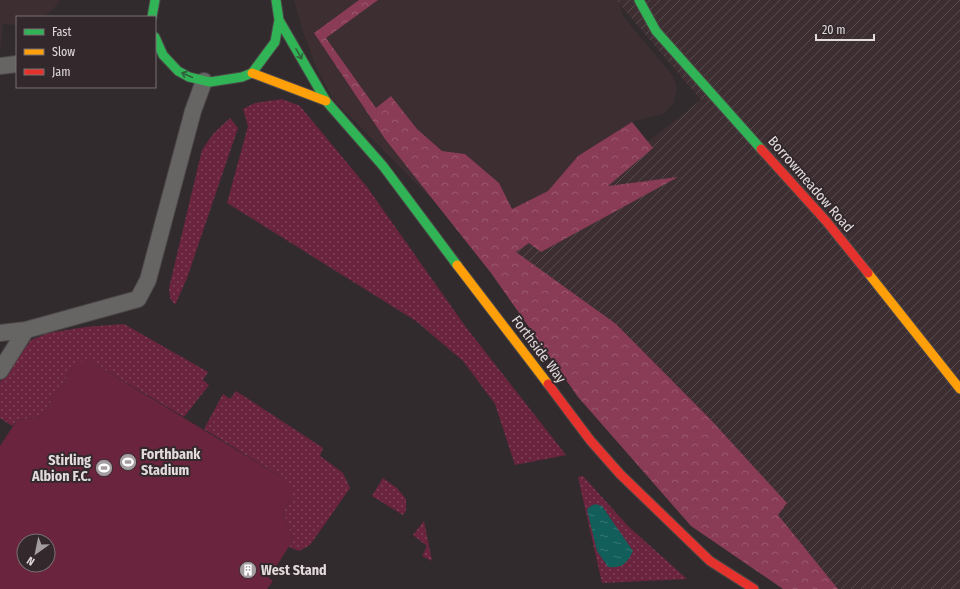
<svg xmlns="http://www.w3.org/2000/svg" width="960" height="589" viewBox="0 0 960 589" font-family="'Fira Sans Condensed',sans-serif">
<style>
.built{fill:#3d2e32}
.industrial{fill:url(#industrial-furrows)}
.grass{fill:url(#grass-dots)}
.forest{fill:url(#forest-crowns)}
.garden{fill:#6a243e;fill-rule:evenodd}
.water{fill:url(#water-ripples)}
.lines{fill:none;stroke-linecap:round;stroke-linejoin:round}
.street-casing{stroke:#4d4849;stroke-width:18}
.fast-casing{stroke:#4d4849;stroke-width:11}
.slow-casing{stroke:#4d4849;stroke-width:11}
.jam-casing{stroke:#4d4849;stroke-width:11}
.street{stroke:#676464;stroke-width:16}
.fast{stroke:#30b455;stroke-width:9}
.slow{stroke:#ff9f0a;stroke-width:9}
.jam{stroke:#e5322d;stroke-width:9}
.oneway{stroke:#32613c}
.labels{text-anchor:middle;stroke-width:4;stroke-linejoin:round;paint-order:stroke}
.street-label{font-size:14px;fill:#e1dbdc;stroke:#33292c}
.poi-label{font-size:14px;font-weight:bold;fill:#e1dbdc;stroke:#33292c;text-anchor:start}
</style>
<defs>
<pattern id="industrial-furrows" width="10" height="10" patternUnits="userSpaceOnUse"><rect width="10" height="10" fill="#3d2e32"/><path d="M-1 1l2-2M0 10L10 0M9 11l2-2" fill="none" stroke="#594c4f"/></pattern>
<pattern id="grass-dots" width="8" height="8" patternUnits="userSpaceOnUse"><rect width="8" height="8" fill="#6a243e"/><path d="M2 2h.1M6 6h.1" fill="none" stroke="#7f4359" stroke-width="1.8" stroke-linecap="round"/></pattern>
<pattern id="forest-crowns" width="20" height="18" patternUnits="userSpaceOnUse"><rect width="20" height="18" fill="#8a3c57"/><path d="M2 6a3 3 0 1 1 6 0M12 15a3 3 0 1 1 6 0" fill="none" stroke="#9a586f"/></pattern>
<pattern id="water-ripples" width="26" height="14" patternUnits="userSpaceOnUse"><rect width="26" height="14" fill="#125e5a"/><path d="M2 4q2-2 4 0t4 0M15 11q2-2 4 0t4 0" fill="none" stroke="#347471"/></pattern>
</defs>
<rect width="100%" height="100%" fill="#312b2d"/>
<path class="built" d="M0,0H60L57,5L44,17H17V25L3,24L0,56Z
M294,0H359L314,33L385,139L441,209L333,99L316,67L302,29Z
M378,0H618L623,16L673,76L677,88L674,103L663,114L632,122L578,156L548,191L512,209L499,183L465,154L442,151L417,129L391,97L376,108L326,38Z"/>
<path class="industrial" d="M616,0H960V589H794L500,259L701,100Z"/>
<path class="grass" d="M282,99L300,106L367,187L465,326L566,455L515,465L495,404L463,361L416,321L227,203L248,126L243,109L255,103Z
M230,118L238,128L187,278L175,305L170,298L169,288L202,150L213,134Z
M124,324L208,372L203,380L209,385L184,417L90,361L72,369L41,417L17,420L12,426L0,418V382L31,340L48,333L85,327Z
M236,391L323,448L320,456L343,473L350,488L310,545L299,551L289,547L293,540L283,512L291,498L283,478L204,429L223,394L230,399Z
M583,476L628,526L687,579L602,583L578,477Z
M383,478L397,488L406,499V510L403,515L372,496Z
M424,521L432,561L422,556L427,546L413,535Z"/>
<path class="forest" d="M359,0H378L326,38L376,108L391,96L417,129L442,151L465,154L499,183L512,209L548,191L578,156L632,122L653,148L608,186L678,177L541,252L529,243L516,252L616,324L711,420L787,503L778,515L838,589H783L691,526L578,397L491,273L385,139L314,33Z"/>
<path class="garden" d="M90,361L283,478L291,486V498L283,512L293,540L269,578L273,581L267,589H0V446L17,420L41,417L72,369L80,362ZM24,541H48V565H24Z"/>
<path class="water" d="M595,504L602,506L633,551C627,564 622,568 608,567L597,551L587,510L589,507Z"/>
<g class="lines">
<defs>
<path id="street" d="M0,66L17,64
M0,333L26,330
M0,371L26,330L138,299L148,280L193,111L204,81"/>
<path id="fast" d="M639,0L656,31L761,149
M152,17L155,0
M279,20L326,101L383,166L457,265
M155,37L163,55L178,71L189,77L210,82L242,77L252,73L275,42L279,20L276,0"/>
<path id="slow" d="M252,73L326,101
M457,265L548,384
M868,273L960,389"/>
<path id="jam" d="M761,149L826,221L868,273
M548,384L590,440L620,474L710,561L754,589"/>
</defs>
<use href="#street" class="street-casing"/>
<use href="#fast" class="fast-casing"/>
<use href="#slow" class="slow-casing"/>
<use href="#jam" class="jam-casing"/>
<use href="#street" class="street"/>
<use href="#fast" class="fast"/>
<use href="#slow" class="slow"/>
<use href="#jam" class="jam"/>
</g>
<defs><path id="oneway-shaft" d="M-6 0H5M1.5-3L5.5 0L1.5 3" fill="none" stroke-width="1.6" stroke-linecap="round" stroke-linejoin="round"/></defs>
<g class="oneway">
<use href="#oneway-shaft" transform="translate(299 54) rotate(60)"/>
<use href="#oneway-shaft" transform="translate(187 75) rotate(-156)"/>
</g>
<defs>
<symbol id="stadium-disc" viewBox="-11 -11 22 22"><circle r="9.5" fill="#a39d9f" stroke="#33292c"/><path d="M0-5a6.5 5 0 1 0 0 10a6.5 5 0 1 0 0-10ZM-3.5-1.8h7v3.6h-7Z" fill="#fff"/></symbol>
<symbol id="building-disc" viewBox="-11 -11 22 22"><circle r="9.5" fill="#a39d9f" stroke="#33292c"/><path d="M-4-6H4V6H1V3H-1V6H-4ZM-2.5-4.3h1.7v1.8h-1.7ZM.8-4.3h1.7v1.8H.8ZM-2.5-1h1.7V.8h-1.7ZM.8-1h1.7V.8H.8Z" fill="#fff"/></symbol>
</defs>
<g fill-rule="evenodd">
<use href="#stadium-disc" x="118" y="452" width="20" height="20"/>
<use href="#stadium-disc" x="94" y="458" width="20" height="20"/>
<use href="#building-disc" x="238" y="560" width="20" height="20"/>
</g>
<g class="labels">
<g class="street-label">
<text transform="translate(811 184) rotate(49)" y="5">Borrowmeadow Road</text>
<text transform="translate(539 349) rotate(53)" y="5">Forthside Way</text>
</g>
<g class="poi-label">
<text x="141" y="459">Forthbank<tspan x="141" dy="16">Stadium</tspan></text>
<text x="91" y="465" text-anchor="end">Stirling<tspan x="91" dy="16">Albion F.C.</tspan></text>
<text x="261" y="575">West Stand</text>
</g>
</g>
<rect x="16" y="16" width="140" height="72" fill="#33292c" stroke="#797072"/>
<rect x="24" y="29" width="20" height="6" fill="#30b455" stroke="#797072"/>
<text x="52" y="36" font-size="12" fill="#e1dbdc">Fast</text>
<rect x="24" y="49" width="20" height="6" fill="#ff9f0a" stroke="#797072"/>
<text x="52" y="56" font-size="12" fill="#e1dbdc">Slow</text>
<rect x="24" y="69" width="20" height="6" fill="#e5322d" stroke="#797072"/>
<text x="52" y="76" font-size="12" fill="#e1dbdc">Jam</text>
<g transform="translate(36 553) rotate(213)"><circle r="19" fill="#33292c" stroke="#797072"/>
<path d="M0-3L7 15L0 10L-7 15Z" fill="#a39d9f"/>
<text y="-6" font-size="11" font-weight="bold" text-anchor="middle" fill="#e1dbdc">N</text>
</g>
<path d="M816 34v6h58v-6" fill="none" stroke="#e1dbdc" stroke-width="2"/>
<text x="822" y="34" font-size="12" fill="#e1dbdc" stroke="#33292c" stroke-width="3" paint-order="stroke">20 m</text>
</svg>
